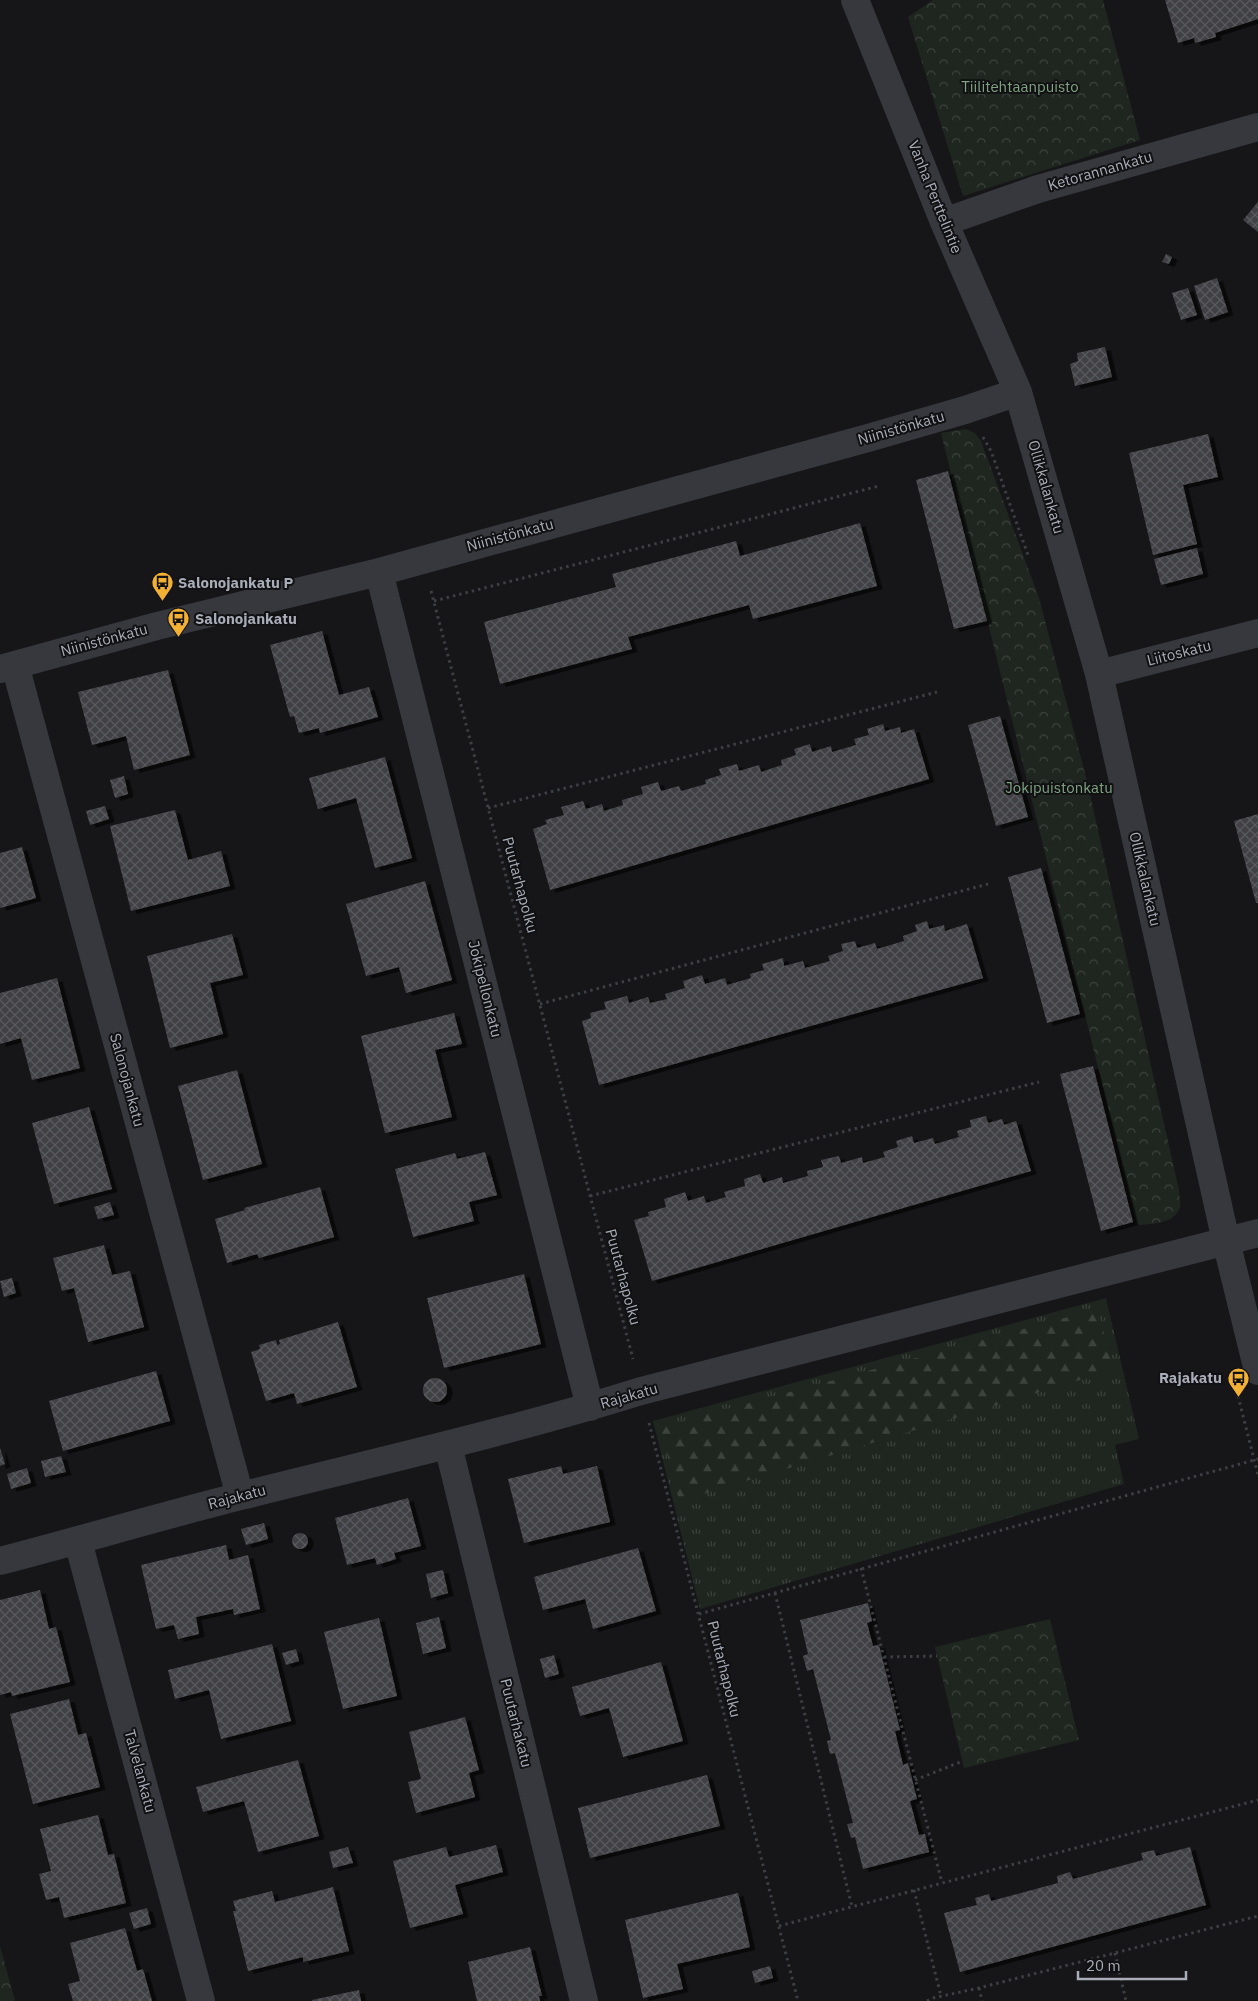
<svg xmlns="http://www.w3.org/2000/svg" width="1258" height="2001" viewBox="0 0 1258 2001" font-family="'IBM Plex Sans',sans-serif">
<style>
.grass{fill:url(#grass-tufts)}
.forest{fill:url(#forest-firs)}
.park{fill:url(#park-crowns)}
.building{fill:url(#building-cross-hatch);filter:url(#shadow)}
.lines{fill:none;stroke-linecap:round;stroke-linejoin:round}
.path{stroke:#3d3f44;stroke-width:3;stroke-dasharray:2.5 4;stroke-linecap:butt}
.minor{stroke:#37383d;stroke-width:28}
.labels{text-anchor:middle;stroke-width:4;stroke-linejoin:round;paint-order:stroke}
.park-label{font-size:15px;fill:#7fa381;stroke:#111113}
.street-label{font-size:15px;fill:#a8adb8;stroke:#111113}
.poi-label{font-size:15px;font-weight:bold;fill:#a8adb8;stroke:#111113;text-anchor:start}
</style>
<defs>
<pattern id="grass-tufts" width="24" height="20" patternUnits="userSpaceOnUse" patternTransform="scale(1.25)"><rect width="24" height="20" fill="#1e261f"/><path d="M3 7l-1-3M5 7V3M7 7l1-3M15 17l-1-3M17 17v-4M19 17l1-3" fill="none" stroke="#3c433d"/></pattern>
<pattern id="forest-firs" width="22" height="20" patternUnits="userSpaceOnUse" patternTransform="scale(1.25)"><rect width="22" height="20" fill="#1e261f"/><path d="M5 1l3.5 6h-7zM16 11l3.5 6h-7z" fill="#3c433d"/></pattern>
<pattern id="park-crowns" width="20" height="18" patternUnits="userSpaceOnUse" patternTransform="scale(1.25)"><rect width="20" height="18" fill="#1e261f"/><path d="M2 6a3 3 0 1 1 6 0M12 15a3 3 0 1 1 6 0" fill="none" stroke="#3c433d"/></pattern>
<pattern id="building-cross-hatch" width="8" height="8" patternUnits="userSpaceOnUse" patternTransform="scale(1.25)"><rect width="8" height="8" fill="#404145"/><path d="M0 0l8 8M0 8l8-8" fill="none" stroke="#595a5e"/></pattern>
<filter id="shadow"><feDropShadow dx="5.5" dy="3" stdDeviation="0" flood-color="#0009"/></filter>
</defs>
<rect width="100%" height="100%" fill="#161618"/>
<path class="grass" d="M1106,1298L1139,1439L1115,1445L1124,1484L700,1609L653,1421Z"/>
<path class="forest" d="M1098,1309L1113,1370L680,1501L660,1427Z"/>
<path class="park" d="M933,0H1103L1140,140L963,196L908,17Z
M966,429L975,433L981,441L1039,598L1087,781L1179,1190C1179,1195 1181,1202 1180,1207C1175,1224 1151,1224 1137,1225L941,433Z
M1050,1619L1079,1740L964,1768L935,1647Z
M0,1946L15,2001H0Z"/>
<path class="building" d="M1165,0H1258V19L1215,33L1216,37L1195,43L1194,38L1178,43Z
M1258,202V232L1243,220Z
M1166,254L1172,257L1169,264L1162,262Z
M1217,278L1228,312L1205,320L1194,286Z
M1188,288L1197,315L1181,320L1172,293Z
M1105,347L1112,377L1075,386L1070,364L1078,361L1077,353Z
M1208,434L1218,477L1183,485L1197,544L1153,555L1129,453Z
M948,471L987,621L954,629L916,480Z
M860,523L877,586L753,619L749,605L628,637L632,649L500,684L484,622L616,587L612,574L736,541L740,556Z
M1197,548L1203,574L1161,585L1154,559Z
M322,631L339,695L369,687L378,717L320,733L319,728L299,733L294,716L290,717L270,645Z
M168,670L190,755L134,770L126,736L92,745L78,692Z
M1000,716L1028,817L996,826L968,725Z
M883,724L885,731L900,727L901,733L914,729L929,779L550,890L533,829L547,824L545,820L564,815L561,807L583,801L586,809L602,804L604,811L623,805L622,800L643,794L641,787L658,782L661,791L679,786L681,791L706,784L705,780L721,775L719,769L737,764L739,771L759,765L761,772L782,765L781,760L796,755L794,749L810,744L812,752L831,746L832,752L856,745L854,739L869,735L867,729Z
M385,757L412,858L375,868L356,798L318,809L309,778Z
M124,776L128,794L115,798L110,780Z
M105,806L109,819L90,825L86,811Z
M175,810L188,860L221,851L230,886L131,911L110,826Z
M1258,814V903H1256L1234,821Z
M22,847L36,898L0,908V853Z
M1041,868L1080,1014L1047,1023L1008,877Z
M425,881L452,980L406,993L399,967L366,976L346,904Z
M927,921L929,929L944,925L945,931L967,924L983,978L599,1085L582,1021L591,1018L590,1013L606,1009L604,1002L627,996L629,1003L648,997L650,1003L667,999L665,994L685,988L683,981L702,975L705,984L725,978L727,985L751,978L750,974L764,970L762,964L783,958L784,966L803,961L805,968L830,961L828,956L843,951L841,944L855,941L857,948L875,943L877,949L904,941L903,936L917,931L915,925Z
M232,934L243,975L210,983L223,1034L170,1048L147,956Z
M57,978L80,1068L32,1080L21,1038L0,1044V993Z
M454,1013L462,1044L435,1050L452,1117L385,1133L361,1036Z
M1093,1066L1133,1222L1101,1231L1060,1074Z
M237,1070L262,1164L203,1180L178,1086Z
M89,1107L112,1189L54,1204L32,1123Z
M986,1116L988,1123L1002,1119L1004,1125L1016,1121L1031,1171L652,1281L634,1220L649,1216L648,1212L666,1207L664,1199L685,1192L688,1201L704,1196L706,1203L726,1197L724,1192L745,1186L744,1179L760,1174L763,1183L782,1177L783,1183L808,1176L807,1171L823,1167L821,1160L839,1156L841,1163L862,1157L863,1163L885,1157L883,1152L898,1147L896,1141L912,1136L914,1143L933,1138L935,1144L959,1137L957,1131L971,1127L970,1120Z
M485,1152L497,1195L469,1202L474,1221L413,1237L395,1169L455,1153L457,1159Z
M320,1187L334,1237L259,1258L257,1254L227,1263L215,1219L245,1210L244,1208Z
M110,1202L114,1215L98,1219L94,1207Z
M104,1245L112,1275L130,1271L144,1327L88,1342L74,1288L62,1291L53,1258Z
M524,1274L541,1344L444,1368L427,1298Z
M12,1278L16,1293L4,1297L0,1281Z
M338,1322L357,1387L297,1404L294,1393L266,1401L251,1352L260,1349L259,1345L276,1340L277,1345L280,1344L279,1340Z
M156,1371L170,1421L63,1451L49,1401Z
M423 1390a12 12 0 1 1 24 0a12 12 0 1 1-24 0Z
M0,1448L5,1464L0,1466Z
M61,1456L66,1472L45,1477L41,1461Z
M561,1466L563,1474L597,1466L610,1522L524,1543L508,1479Z
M27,1468L31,1483L11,1489L7,1474Z
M408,1498L421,1546L394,1553L396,1559L377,1565L375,1558L347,1565L335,1518Z
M264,1523L268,1539L246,1545L241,1529Z
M292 1541a8 8 0 1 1 16 0a8 8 0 1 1-16 0Z
M226,1545L229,1560L248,1555L260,1609L234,1615L233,1609L196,1617L199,1634L178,1639L174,1625L156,1629L141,1565Z
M638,1548L656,1611L593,1629L585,1599L543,1610L534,1577Z
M443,1570L448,1593L431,1598L426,1574Z
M40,1590L49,1629L56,1627L70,1682L12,1696L11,1692L0,1695V1600Z
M868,1603L872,1621L867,1623L873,1646L879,1645L900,1730L895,1731L903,1765L908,1763L917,1799L910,1801L919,1835L925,1834L929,1852L863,1869L855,1837L851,1838L847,1824L853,1823L835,1753L830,1754L827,1741L831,1740L813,1669L807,1671L803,1656L808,1654L800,1620Z
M439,1617L446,1648L423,1654L416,1623Z
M379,1618L397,1696L343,1709L324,1632Z
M272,1644L291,1721L221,1739L209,1690L175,1699L168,1670Z
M296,1649L299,1661L286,1665L282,1653Z
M554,1655L559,1674L545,1678L540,1659Z
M661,1662L683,1741L623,1757L609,1708L580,1716L572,1687Z
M69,1699L78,1735L86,1733L100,1787L33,1804L10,1714Z
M465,1717L479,1770L469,1773L475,1797L416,1813L408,1782L421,1779L409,1732Z
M298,1760L319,1836L258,1852L244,1801L203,1812L196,1787Z
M707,1775L720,1826L590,1858L578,1808Z
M98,1815L108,1855L114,1854L126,1903L64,1918L59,1897L46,1900L39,1874L51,1871L40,1829Z
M496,1845L503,1872L455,1885L463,1914L410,1928L393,1861L446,1847L449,1857Z
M348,1847L353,1863L333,1868L329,1852Z
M1190,1847L1206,1905L960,1972L944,1913L977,1905L975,1898L989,1894L991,1901L1058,1883L1057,1876L1070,1872L1073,1879L1143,1860L1141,1853L1154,1850L1156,1856Z
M333,1887L349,1951L303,1962V1957L248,1971L233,1911H236L233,1901L272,1891L275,1902Z
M738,1893L750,1947L677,1964L683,1989L643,1998L625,1920Z
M147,1908L151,1924L134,1929L129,1913Z
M125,1928L137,1971L143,1969L152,2001H73L68,1984L80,1981L70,1943Z
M530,1947L542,1996H539L540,2001H477L468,1962Z
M770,1966L773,1978L755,1983L752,1971Z
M359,1990L361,2001H312V2000Z"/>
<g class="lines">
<path class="path" d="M983,437L991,451L1028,555
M431,591L633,1359
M434,601L879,486
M488,808L937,692
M540,1004L988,884
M590,1196L1039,1082
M1238,1396L1258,1475
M649,1423L798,2001
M861,1568L942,1883
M775,1593L852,1907
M699,1614L1258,1459
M884,1657L937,1656
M915,1780L963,1761
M914,1890L941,1996
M779,1926L1258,1800
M1115,1953L1126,2001
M979,1988L982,2001
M927,2001L933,1998L979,1988L1258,1916"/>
<path class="minor" d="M855,0L944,222L1018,392L1099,674L1226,1241L1258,1371
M944,222L1038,189L1258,127
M379,572L590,1407
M15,665L240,1496
M0,669L157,626L379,572L868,438L965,410L1018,392
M1099,674L1258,633
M448,1445L584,2001
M78,1541L201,2001
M0,1561C81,1540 161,1516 241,1496C375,1462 510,1432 641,1391L1258,1233"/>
</g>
<defs>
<symbol id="bus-pin" viewBox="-11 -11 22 30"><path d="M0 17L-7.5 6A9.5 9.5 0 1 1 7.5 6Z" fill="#f2b134" stroke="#111113"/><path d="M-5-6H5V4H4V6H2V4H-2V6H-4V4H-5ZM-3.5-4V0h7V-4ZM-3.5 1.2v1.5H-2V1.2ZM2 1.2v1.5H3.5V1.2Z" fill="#111"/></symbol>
</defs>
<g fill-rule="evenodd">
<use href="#bus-pin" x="150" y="570" width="25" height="34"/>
<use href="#bus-pin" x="166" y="606" width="25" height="34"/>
<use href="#bus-pin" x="1226" y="1366" width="25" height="34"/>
</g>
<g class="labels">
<g class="park-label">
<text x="1020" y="92">Tiilitehtaanpuisto</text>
<text x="1059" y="793">Jokipuistonkatu</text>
</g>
<g class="street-label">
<text transform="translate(1100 171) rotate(-16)" y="5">Ketorannankatu</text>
<text transform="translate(935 197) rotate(68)" y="5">Vanha Perttelintie</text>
<text transform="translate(901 428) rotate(-16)" y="5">Niinistönkatu</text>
<text transform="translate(1046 487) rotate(74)" y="5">Ollikkalankatu</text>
<text transform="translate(510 535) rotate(-15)" y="5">Niinistönkatu</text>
<text transform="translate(104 640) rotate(-15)" y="5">Niinistönkatu</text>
<text transform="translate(1179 653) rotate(-14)" y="5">Liitoskatu</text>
<text transform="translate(1145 879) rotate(77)" y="5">Ollikkalankatu</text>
<text transform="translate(520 885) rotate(75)" y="5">Puutarhapolku</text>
<text transform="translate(485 989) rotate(76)" y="5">Jokipellonkatu</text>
<text transform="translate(127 1080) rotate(75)" y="5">Salonojankatu</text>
<text transform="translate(623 1277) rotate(75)" y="5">Puutarhapolku</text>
<text transform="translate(629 1396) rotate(-16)" y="5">Rajakatu</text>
<text transform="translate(237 1497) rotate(-15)" y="5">Rajakatu</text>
<text transform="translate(724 1669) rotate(76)" y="5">Puutarhapolku</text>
<text transform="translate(516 1723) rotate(76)" y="5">Puutarhakatu</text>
<text transform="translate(140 1771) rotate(75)" y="5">Talvelankatu</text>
</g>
<g class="poi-label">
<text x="178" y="588">Salonojankatu P</text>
<text x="195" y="624">Salonojankatu</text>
<text x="1222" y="1383" text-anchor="end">Rajakatu</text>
</g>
</g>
<path d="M1078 1971v8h108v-8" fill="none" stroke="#a8adb8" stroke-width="2.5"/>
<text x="1086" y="1971" font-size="15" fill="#a8adb8" stroke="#111113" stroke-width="4" paint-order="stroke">20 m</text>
</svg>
